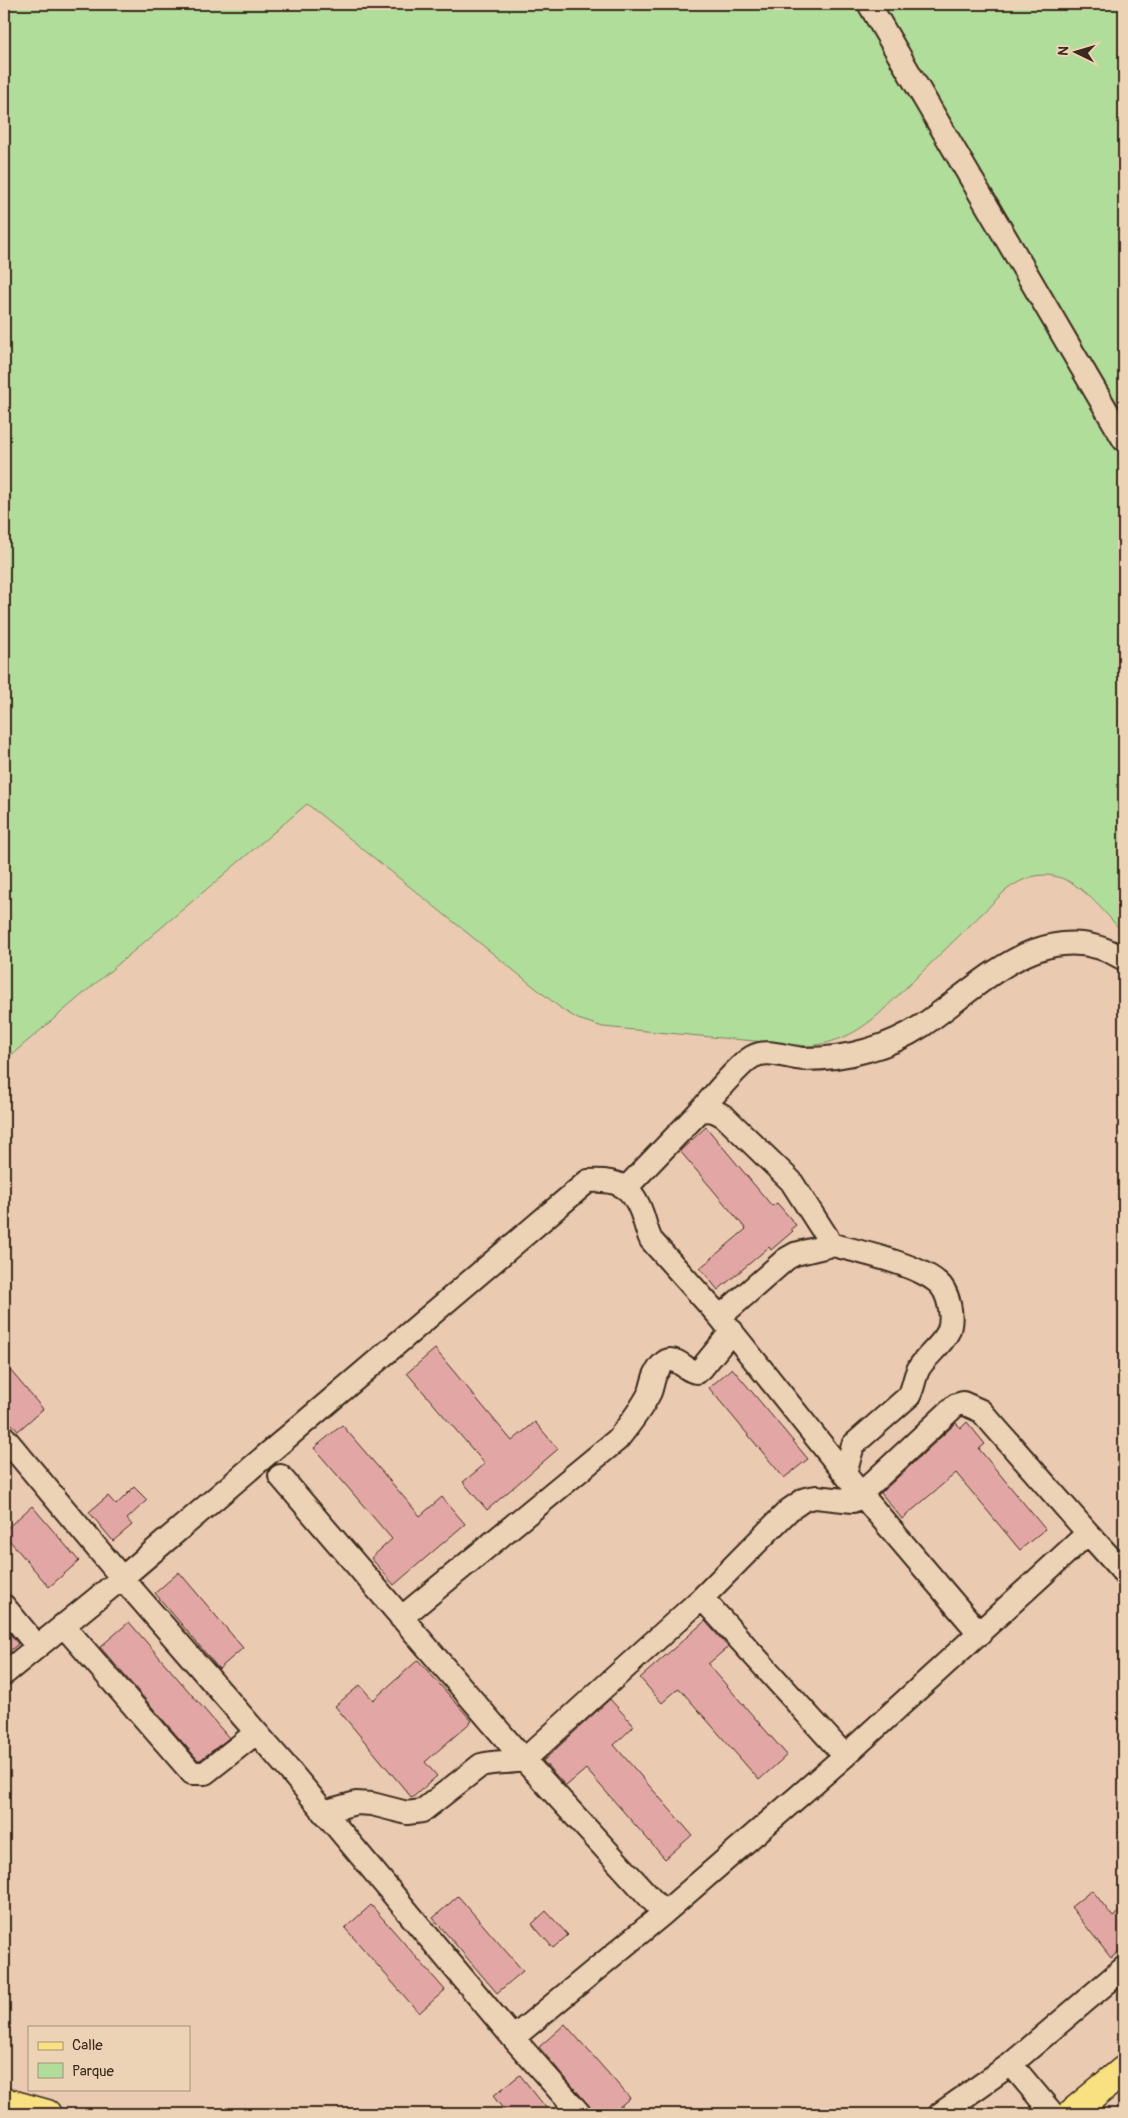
<svg xmlns="http://www.w3.org/2000/svg" width="1128" height="2118" viewBox="0 0 1128 2118" font-family="Pangolin,sans-serif">
<style>
.green{fill:#b1dd9b;stroke:#76845c}
.building{fill:#e2a7a5;stroke:#3b2a1e}
.lines{fill:none;stroke-linecap:round;stroke-linejoin:round}
.minor-casing{stroke:#3b2a1e;stroke-width:26}
.major-casing{stroke:#3b2a1e;stroke-width:31}
.minor{stroke:#edd3b5;stroke-width:22}
.major{stroke:#f9e181;stroke-width:28}
</style>
<rect width="100%" height="100%" fill="#ebcab2"/>
<filter id="ink" filterUnits="userSpaceOnUse"><feTurbulence type="fractalNoise" baseFrequency=".02" numOctaves="2"/><feDisplacementMap in="SourceGraphic" scale="10" xChannelSelector="R" yChannelSelector="G"/><feConvolveMatrix kernelMatrix="1 2 1 2 8 2 1 2 1" color-interpolation-filters="sRGB"/></filter>
<g filter="url(#ink)">
<path class="green" d="M4,4H1124V934C1091,897 1058,850 1005,891L879,1014C857,1033 837,1043 808,1046L603,1027L578,1019L563,1010L307,804L4,1061Z"/>
<path class="building" d="M706,1127L772,1206L777,1203L796,1225L791,1229L793,1231L771,1250L769,1247L718,1290L700,1268L746,1229L680,1151Z
M435,1349L512,1441L535,1422L558,1449L487,1510L463,1482L485,1464L407,1373Z
M4,1363L43,1409L18,1431L4,1415Z
M732,1368L808,1459L784,1478L709,1388Z
M967,1422L985,1444L979,1449L1045,1529L1020,1550L956,1473L902,1519L881,1493L956,1423L961,1428Z
M342,1425L420,1516L442,1497L465,1524L394,1585L371,1558L392,1539L314,1448Z
M134,1487L147,1500L127,1519L132,1525L113,1541L89,1512L108,1496L116,1505Z
M32,1506L79,1561L49,1587L4,1534V1531Z
M179,1572L243,1648L219,1669L155,1593Z
M705,1621L728,1647L708,1664L787,1755L759,1780L679,1688L662,1703L640,1678Z
M129,1622L229,1738L200,1760H198L100,1647Z
M4,1626L18,1644L4,1656Z
M418,1660L472,1721L425,1762L437,1776L412,1798L335,1706L360,1685L373,1700Z
M610,1699L634,1726L614,1745L692,1835L665,1859L586,1769L566,1786L543,1761Z
M1092,1890L1113,1917L1124,1907V1947L1111,1958L1071,1907Z
M458,1896L523,1971L497,1993L433,1918Z
M371,1905L445,1990L419,2013L345,1928Z
M546,1911L568,1935L553,1948L532,1924Z
M565,2024L630,2098L611,2114H596L539,2047Z
M520,2075L551,2114H507L493,2096Z"/>
<g class="lines">
<defs>
<path id="minor" d="M869,4L1124,440
M699,1112C711,1099 738,1065 752,1057C768,1048 786,1058 804,1059C824,1059 848,1056 868,1050C887,1045 906,1036 923,1025C982,985 1046,911 1124,959
M626,1188L699,1112C709,1108 716,1111 725,1117L791,1181L827,1237L828,1246L795,1254L786,1259L720,1317
M829,1244C857,1251 916,1264 937,1282C949,1291 954,1318 948,1332C942,1345 927,1355 919,1368C914,1377 914,1387 909,1396L853,1445L845,1474
M4,1437L122,1578L290,1771L513,2038L580,2114
M280,1476L524,1760L664,1913
M1088,1533L1124,1573
M702,1598L845,1756
M4,1606L37,1646
M401,1618L617,1440C630,1424 641,1410 650,1392C653,1384 653,1376 658,1370C661,1365 664,1361 669,1360C680,1359 687,1372 697,1372L702,1368L732,1331
M63,1625L192,1773H205L256,1733
M4,1674L122,1578L588,1181C614,1179 631,1184 641,1211C645,1221 646,1230 651,1240L720,1317L861,1494L980,1634
M323,1812L356,1803L372,1804L407,1813L422,1811L481,1765C496,1761 510,1763 524,1760L702,1598L789,1510L805,1499L816,1497L853,1501L956,1405L963,1403L981,1411L1088,1533L845,1756L664,1913L513,2038
M1011,2064L1053,2114
M940,2114L1011,2064L1124,1968"/>
<path id="major" d="M4,2102L47,2114
M1071,2114L1124,2070"/>
</defs>
<use href="#minor" class="minor-casing"/>
<use href="#major" class="major-casing"/>
<use href="#minor" class="minor"/>
<use href="#major" class="major"/>
</g>
</g>
<rect width="1128" height="2118" fill="none" stroke="#edd3b5" stroke-width="20"/>
<rect x="10" y="10" width="1108" height="2098" fill="none" stroke="#3b2a1e" stroke-width="2" filter="url(#ink)"/>
<rect x="28" y="2026" width="162" height="65" fill="#edd3b5" stroke="#a68f79"/>
<rect x="38" y="2042" width="25" height="8" fill="#f9e181" stroke="#a68f79"/>
<text x="72" y="2050" font-size="15" fill="#3b2a1e">Calle</text>
<rect x="38" y="2063" width="25" height="15" fill="#b1dd9b" stroke="#a68f79"/>
<text x="72" y="2076" font-size="15" fill="#3b2a1e">Parque</text>
<g transform="translate(1076 52) rotate(275)" stroke="#edd3b5" stroke-width="4" paint-order="stroke">
<path d="M0-4L9 19L0 12L-9 19Z" fill="#3b2a1e"/>
<text y="-8" font-size="14" font-weight="bold" text-anchor="middle" fill="#3b2a1e">N</text>
</g>
</svg>
